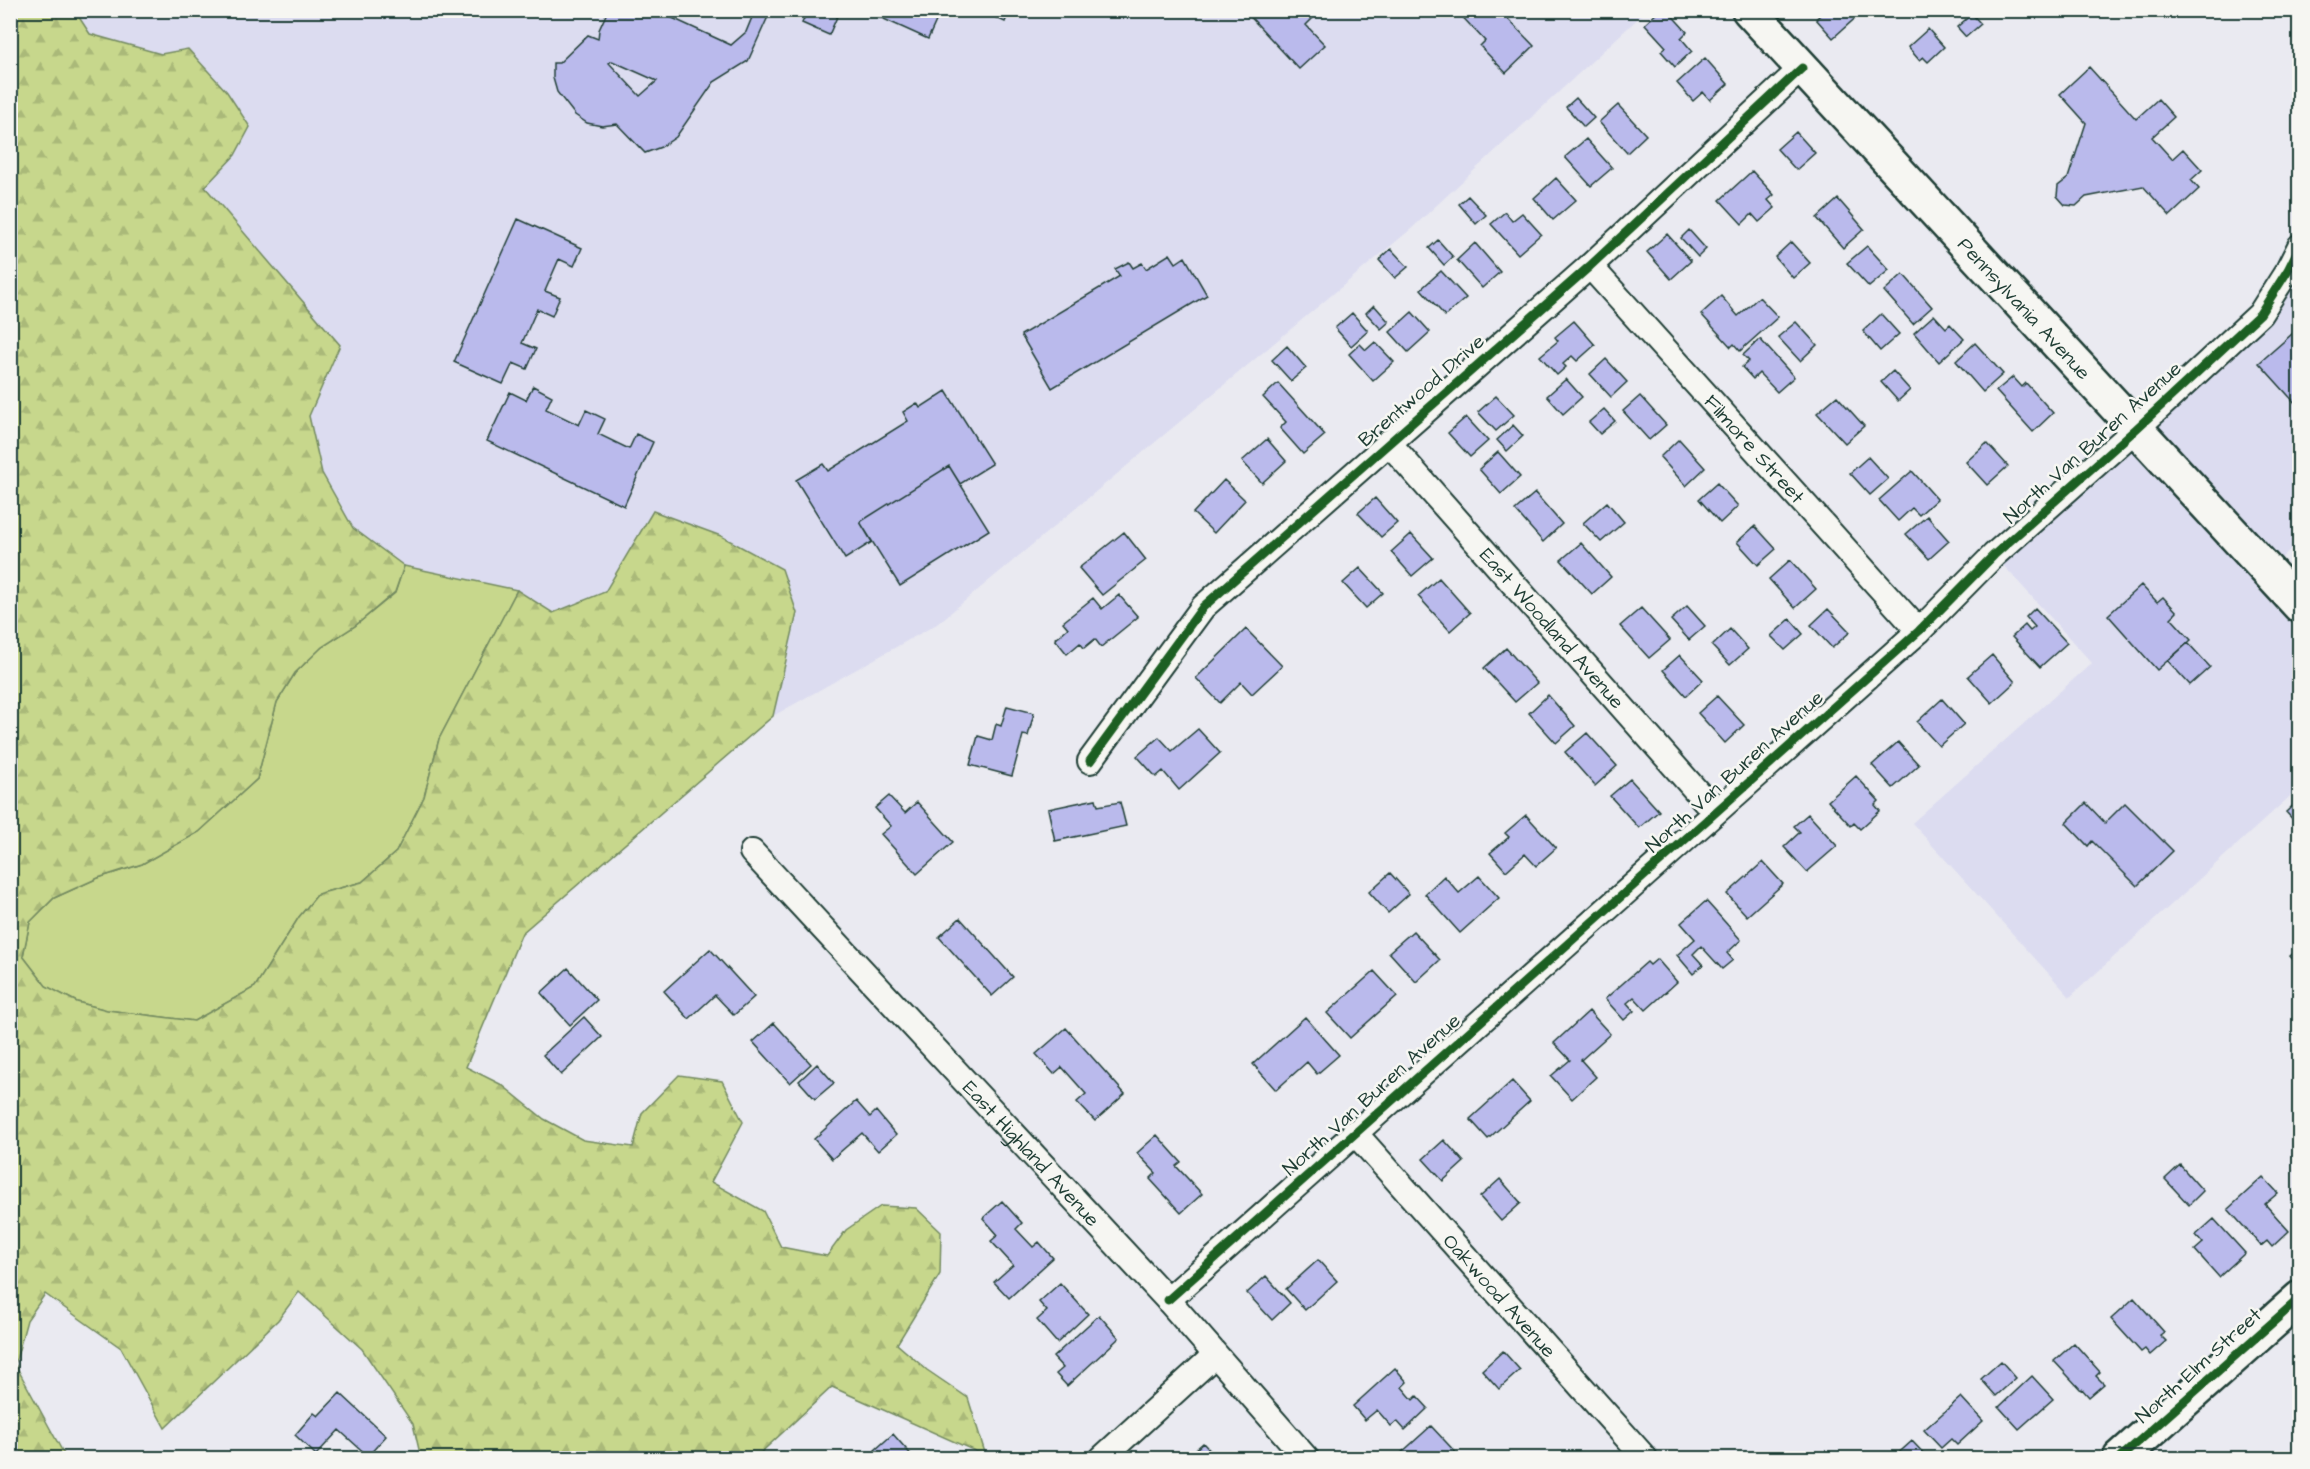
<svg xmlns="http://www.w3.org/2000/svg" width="2310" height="1469" viewBox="0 0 2310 1469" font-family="'Architects Daughter',sans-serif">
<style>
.built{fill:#dcdcf0}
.green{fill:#c7d78c;stroke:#738a60;stroke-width:1.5}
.forest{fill:url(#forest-firs);stroke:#738a60;stroke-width:1.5}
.building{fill:#babaec;stroke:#1f3d34;stroke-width:1.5;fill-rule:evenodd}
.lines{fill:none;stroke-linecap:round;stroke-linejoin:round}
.street-casing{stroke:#1f3d34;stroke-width:28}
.secondary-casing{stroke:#1f3d34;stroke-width:38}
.street{stroke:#f6f6f2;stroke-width:24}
.secondary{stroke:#f6f6f2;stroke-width:33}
.cycleway-casing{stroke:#f6f6f2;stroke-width:13}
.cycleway{stroke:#1b5e20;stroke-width:9}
.labels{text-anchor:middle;stroke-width:5;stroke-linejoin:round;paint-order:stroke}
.street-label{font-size:20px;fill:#1f3d34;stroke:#f6f6f2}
</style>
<defs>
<pattern id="forest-firs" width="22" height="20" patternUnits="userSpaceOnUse" patternTransform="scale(1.5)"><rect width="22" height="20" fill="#c7d78c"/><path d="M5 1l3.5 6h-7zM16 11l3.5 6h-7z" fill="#aab979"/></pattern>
</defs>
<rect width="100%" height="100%" fill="#eaeaf1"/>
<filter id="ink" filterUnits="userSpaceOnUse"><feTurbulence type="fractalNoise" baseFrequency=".0167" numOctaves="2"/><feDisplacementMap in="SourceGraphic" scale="12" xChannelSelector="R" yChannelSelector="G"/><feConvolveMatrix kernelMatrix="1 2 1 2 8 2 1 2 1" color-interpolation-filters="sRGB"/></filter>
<g filter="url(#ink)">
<path class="built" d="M75,11H1646L1411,229L937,624L773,716L797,613L782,569L721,536L653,511L605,592L553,613L517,590L404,566L353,528L322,473L309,416L340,345L205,187L235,155L161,54L89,34Z
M2288,270L2299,276V541L2267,572L2299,606V788L2070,997L1912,823L2092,663L1994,555L2136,429Z"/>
<path class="green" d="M404,566L517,590L439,739L424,797L396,852L362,882L318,894L299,917L255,987L194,1021L107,1010L77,1002L46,986L23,956L30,922L54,898L98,878L142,864L199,832L257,779L277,702L295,673L322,647L355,626L395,593Z"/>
<path class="forest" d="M10,11H75L90,34L161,54L188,49L227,92L250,127L235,155L205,187L340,345L309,416L322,473L353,528L404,566L395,592L355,626L322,647L295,673L277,702L257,779L199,832L142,864L98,878L54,898L30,922L23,956L46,986L77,1002L107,1010L194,1021L255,987L299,917L318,894L362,882L396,852L424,797L439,739L517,590L553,613L605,592L653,511L721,536L782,569L797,613L773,716L522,933L466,1067L502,1085L544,1119L583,1140L633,1147L642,1113L679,1075L722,1081L743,1122L711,1182L763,1211L781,1247L827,1256L846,1230L881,1206L916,1208L941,1232L940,1274L897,1344L927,1370L968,1398L986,1456L832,1387L755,1458H421L413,1424L362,1349L299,1292L278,1320L165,1428L121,1348L45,1294L27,1320L15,1364L66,1458H11Z"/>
<path class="building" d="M608,10H655L731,45L746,32L755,10H771L748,61L714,82L676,137L661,147L645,153L617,124L602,126L587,123L575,115L557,92L553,78V63H559L588,35L598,39L599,30ZM612,61L657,81L640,96L609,63Z
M808,10H840L829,35L802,23Z
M864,10H941L928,39Z
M979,10H1010L1005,22Z
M1244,10H1321L1306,25L1325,45L1299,69Z
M1456,10H1511L1514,13L1508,19L1534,46L1506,73L1480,46L1485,41Z
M1660,10H1667L1687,32L1681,38L1692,51L1675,67L1661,51L1666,47L1645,24Z
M1825,10H1859L1861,13L1833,38L1816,19Z
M1972,14L1981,24L1966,37L1957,27Z
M1928,29L1944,47L1928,62L1923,57L1919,60L1908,47Z
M1705,58L1728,84L1710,100L1703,92L1693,101L1677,83Z
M2089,67L2136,119L2158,99L2174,117L2152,137L2172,159L2183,149L2202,170L2191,180L2199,189L2170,216L2143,186L2086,197L2076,206L2065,205L2057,196L2058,186L2068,178L2086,123L2060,94Z
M1576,98L1594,118L1584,127L1566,107Z
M1618,105L1646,135L1627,153L1599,122Z
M1796,132L1815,153L1796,170L1777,149Z
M1586,139L1612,168L1591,186L1565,157Z
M1752,171L1774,195L1768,200L1775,208L1759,222L1752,214L1742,224L1720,200Z
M1556,178L1576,200L1553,220L1534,198Z
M1468,196L1486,215L1476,224L1459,204Z
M1838,199L1864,229L1843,248L1817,218Z
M1505,212L1512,221L1522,213L1541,234L1518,254L1491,224Z
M518,219L582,248L574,266L559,259L545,291L560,297L552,316L537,309L522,343L536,349L527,369L513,363L503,384L454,362Z
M1689,230L1706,249L1698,257L1681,238Z
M1667,234L1691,261L1671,279L1647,252Z
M1438,240L1453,257L1444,265L1429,248Z
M1791,242L1810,263L1793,278L1775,257Z
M1475,243L1500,272L1482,288L1457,260Z
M1867,246L1889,270L1869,287L1847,263Z
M1391,249L1408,267L1395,278L1379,260Z
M1170,254L1176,263L1185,257L1207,295L1052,388L1021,335L1120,276L1115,269L1129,262L1133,268L1142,263L1146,269Z
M1441,271L1466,298L1445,316L1421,289Z
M1903,274L1932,307L1913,324L1884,291Z
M1721,296L1738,316L1759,297L1778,317L1740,351L1734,344L1731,347L1701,314Z
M1374,305L1389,322L1381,329L1366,313Z
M1412,312L1430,332L1408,352L1390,332Z
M1352,313L1368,331L1351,346L1335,328Z
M1881,314L1899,334L1880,351L1863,331Z
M1934,315L1946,328L1950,324L1964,339L1939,362L1914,333Z
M1574,321L1595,345L1577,361L1572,356L1563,364L1566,367L1557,375L1540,356L1558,341L1555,337Z
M1796,322L1817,345L1800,361L1778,337Z
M2300,327V400L2296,404L2259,363Z
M1760,339L1794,377L1777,392L1759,373L1753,379L1742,367L1749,361L1743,355Z
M1375,342L1394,362L1373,381L1349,354L1360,344L1366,350Z
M1975,343L2003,374L1983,392L1956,361Z
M1287,346L1306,368L1291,381L1272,360Z
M1606,359L1627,382L1611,397L1590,374Z
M1893,371L1910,390L1898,401L1881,382Z
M2013,377L2022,387L2026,383L2053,413L2033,432L1996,391Z
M1566,379L1582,397L1563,414L1547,396Z
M1278,383L1325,435L1303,454L1280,428L1286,422L1263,397Z
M533,386L552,396L546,409L579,425L586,410L605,419L598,434L629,449L636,434L653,442L624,506L487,441L510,392L526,400Z
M946,391L992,464L960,484L949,466L860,522L872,542L845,559L796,480L823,464L828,471L908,421L903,412L917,403L920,408Z
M1496,396L1514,415L1496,431L1478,412Z
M1640,396L1666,425L1649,440L1623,411Z
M1837,396L1864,426L1845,443L1817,413Z
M1604,409L1615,421L1600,434L1589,422Z
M1466,417L1488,441L1470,457L1448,433Z
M1513,425L1523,436L1507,451L1497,440Z
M1267,439L1286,461L1262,483L1242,461Z
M1679,439L1705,468L1686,486L1660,457Z
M1987,443L2008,466L1987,485L1966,462Z
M1498,452L1520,477L1501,494L1479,469Z
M1868,457L1888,479L1870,495L1850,473Z
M949,466L989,530L900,586L860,522Z
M1912,471L1937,499L1919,515L1912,508L1898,521L1879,500Z
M1224,480L1245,500L1214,533L1193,513Z
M1717,483L1738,506L1720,523L1699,499Z
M1535,493L1562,524L1543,542L1515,510Z
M1375,498L1397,523L1381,537L1358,513Z
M1607,502L1624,522L1601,542L1583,523Z
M1927,516L1949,541L1929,559L1906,534Z
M1755,526L1776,549L1758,565L1737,542Z
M1124,532L1146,560L1102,595L1079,568Z
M1411,534L1433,558L1412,576L1391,552Z
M1581,543L1611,577L1592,594L1561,560Z
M1790,560L1816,589L1795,608L1769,579Z
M1360,568L1383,593L1366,608L1343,583Z
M1439,578L1470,613L1450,631L1418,596Z
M2141,585L2157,602L2163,597L2177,612L2171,618L2191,640L2157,670L2108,615Z
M1119,595L1138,617L1101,647L1095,639L1084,648L1080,643L1067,654L1055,639L1068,628L1063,622L1093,598L1102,609Z
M1687,606L1705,626L1689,640L1671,620Z
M1641,608L1670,640L1649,658L1620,626Z
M2035,608L2067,643L2040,667L2012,637L2025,625L2030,631L2035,627L2026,617Z
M1828,609L1850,632L1832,648L1811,625Z
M1790,619L1803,634L1785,650L1771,636Z
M1246,629L1282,666L1252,694L1241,682L1220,703L1196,678Z
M1730,629L1748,649L1730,665L1712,646Z
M2188,643L2210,667L2190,685L2168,661Z
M1506,648L1537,683L1515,702L1484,668Z
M1680,655L1703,680L1686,696L1663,670Z
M1992,655L2015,682L1992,703L1968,676Z
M1548,695L1575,726L1556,743L1529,713Z
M1717,696L1744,725L1725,743L1698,713Z
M1942,699L1964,724L1939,746L1917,722Z
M1007,706L1034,713L1028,736L1023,735L1012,776L970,765L978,736L992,740L996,724L1001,726Z
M1198,729L1220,753L1179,790L1163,771L1156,777L1137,756L1159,737L1172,751Z
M1587,733L1617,766L1595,786L1565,752Z
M1898,742L1919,765L1893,788L1872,765Z
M1856,776L1879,801L1875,805L1880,811L1860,829L1854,823L1851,826L1828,801Z
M1630,779L1659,811L1639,828L1610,796Z
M889,796L905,813L917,802L953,842L917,874L881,834L891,826L875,808Z
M1096,799L1098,806L1120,802L1126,826L1055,841L1048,809Z
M2300,799V827L2286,812Z
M2086,803L2105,823L2125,803L2173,851L2137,886L2092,841L2088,846L2066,823Z
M1808,814L1837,846L1807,872L1784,847L1800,832L1794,826Z
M1526,815L1556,848L1536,866L1525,854L1506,871L1490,853L1509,837L1505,833Z
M1763,862L1783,884L1747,916L1727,894Z
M1390,873L1409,894L1388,913L1369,892Z
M1444,876L1459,893L1479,876L1499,898L1460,933L1425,894Z
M1706,901L1741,940L1727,953L1733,960L1722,969L1701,946L1693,954L1703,965L1693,974L1677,955L1695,939L1681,923Z
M960,918L1013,977L992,996L939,937Z
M1413,931L1440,960L1416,982L1389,952Z
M2300,948V967L2290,956Z
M710,949L754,997L734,1015L715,995L689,1019L664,991Z
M1657,959L1677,982L1646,1010L1634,997L1627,1003L1634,1011L1624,1020L1605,999L1647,962L1650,965Z
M568,968L597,1000L570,1025L541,993Z
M1374,971L1397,996L1350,1038L1327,1013Z
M1589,1011L1610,1034L1581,1060L1596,1077L1572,1099L1551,1076L1570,1060L1554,1043Z
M584,1017L602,1037L561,1075L543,1055Z
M1305,1017L1339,1055L1317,1074L1307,1062L1276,1090L1253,1064Z
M774,1023L811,1064L790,1083L753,1042Z
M1066,1028L1125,1094L1095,1121L1077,1102L1086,1094L1062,1067L1054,1074L1036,1054Z
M817,1064L834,1083L815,1099L799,1081Z
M1512,1081L1530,1101L1488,1139L1470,1119Z
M856,1101L870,1117L876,1111L896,1135L878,1151L862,1133L832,1159L814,1139Z
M1157,1135L1181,1162L1176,1166L1202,1194L1181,1213L1150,1179L1156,1173L1137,1153Z
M1444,1140L1464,1162L1443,1181L1423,1159Z
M2180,1165L2203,1191L2189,1205L2165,1179Z
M2263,1177L2278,1193L2265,1204L2289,1231L2272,1247L2267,1241L2261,1246L2228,1209Z
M1500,1179L1521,1203L1501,1221L1480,1197Z
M1002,1201L1022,1223L1016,1229L1033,1247L1039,1242L1053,1258L1009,1298L994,1282L1013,1265L991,1241L998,1235L983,1218Z
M2214,1219L2245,1253L2219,1277L2195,1250L2203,1243L2196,1235Z
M1318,1260L1337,1281L1305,1310L1286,1289Z
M1266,1276L1290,1303L1272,1320L1247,1293Z
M1060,1283L1088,1314L1057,1343L1037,1320L1047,1311L1039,1302Z
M2134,1298L2164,1332L2160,1335L2166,1341L2150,1355L2145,1349L2141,1352L2111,1319Z
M1099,1315L1119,1338L1067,1386L1056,1374L1063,1368L1053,1357Z
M2074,1343L2100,1372L2096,1376L2104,1384L2089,1397L2082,1389L2081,1390L2054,1361Z
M1503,1351L1520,1370L1499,1389L1482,1370Z
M2001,1361L2016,1378L1996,1396L1981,1379Z
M1395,1368L1407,1382L1402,1387L1413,1400L1417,1396L1428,1408L1405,1430L1397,1421L1391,1426L1377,1410L1365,1420L1353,1406Z
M2032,1376L2053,1399L2019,1429L1999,1407Z
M340,1393L386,1436L368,1456L339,1430L316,1455L295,1435L314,1413L318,1416Z
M1961,1397L1983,1421L1957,1445L1951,1439L1941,1448L1924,1430Z
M1431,1426L1459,1456L1457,1458H1404L1400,1454Z
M893,1434L914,1458H883L875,1450Z
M1912,1441L1928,1458H1893Z
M1203,1443L1217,1458H1186Z"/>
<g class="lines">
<defs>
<g id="street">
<path id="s1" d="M1590,266L1919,631"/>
<path id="s2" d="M1388,442L1715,812"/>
<path d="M1090,761L1203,607L1590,266L1802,68"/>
<path id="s3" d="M752,852L1168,1300L1306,1458"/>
<path id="s4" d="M1354,1132L1645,1458"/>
<path d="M1168,1300L1919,631L1994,555L2136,429L2260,314L2288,270L2300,246"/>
<path d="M1102,1458L1215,1355"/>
</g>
<g id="secondary">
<path id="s5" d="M1749,10L2300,606"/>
<path d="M2120,1458L2300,1298"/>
</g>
</defs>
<use href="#street" class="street-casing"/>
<use href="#secondary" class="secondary-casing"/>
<use href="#street" class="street"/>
<use href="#secondary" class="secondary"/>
<defs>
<path id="cycleway" d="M1090,761L1203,607L1590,266L1802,68
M1168,1300L1919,631L1994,555L2136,429L2260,314L2288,270L2300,246
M2120,1458L2300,1298"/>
</defs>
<use href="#cycleway" class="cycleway-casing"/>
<use href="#cycleway" class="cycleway"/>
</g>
</g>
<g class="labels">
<g class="street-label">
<text dy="7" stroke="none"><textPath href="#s5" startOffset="406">Pennsylvania Avenue</textPath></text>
<text transform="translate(1421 390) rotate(-41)" y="7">Brentwood Drive</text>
<text transform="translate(2092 442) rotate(-42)" y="7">North Van Buren Avenue</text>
<text dy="7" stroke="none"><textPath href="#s1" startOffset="246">Filmore Street</textPath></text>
<text dy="7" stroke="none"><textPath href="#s2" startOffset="248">East Woodland Avenue</textPath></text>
<text transform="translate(1734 771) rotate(-42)" y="7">North Van Buren Avenue</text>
<text transform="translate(1371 1094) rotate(-42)" y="7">North Van Buren Avenue</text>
<text dy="7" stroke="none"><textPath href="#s3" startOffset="411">East Highland Avenue</textPath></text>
<text dy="7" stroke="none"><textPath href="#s4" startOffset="219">Oakwood Avenue</textPath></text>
<text transform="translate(2198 1365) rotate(-42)" y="7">North Elm Street</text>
</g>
</g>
<rect width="2310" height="1469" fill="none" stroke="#f6f6f2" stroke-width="36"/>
<rect x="18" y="18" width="2274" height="1433" fill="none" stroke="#1f3d34" stroke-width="2" filter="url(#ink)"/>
</svg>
